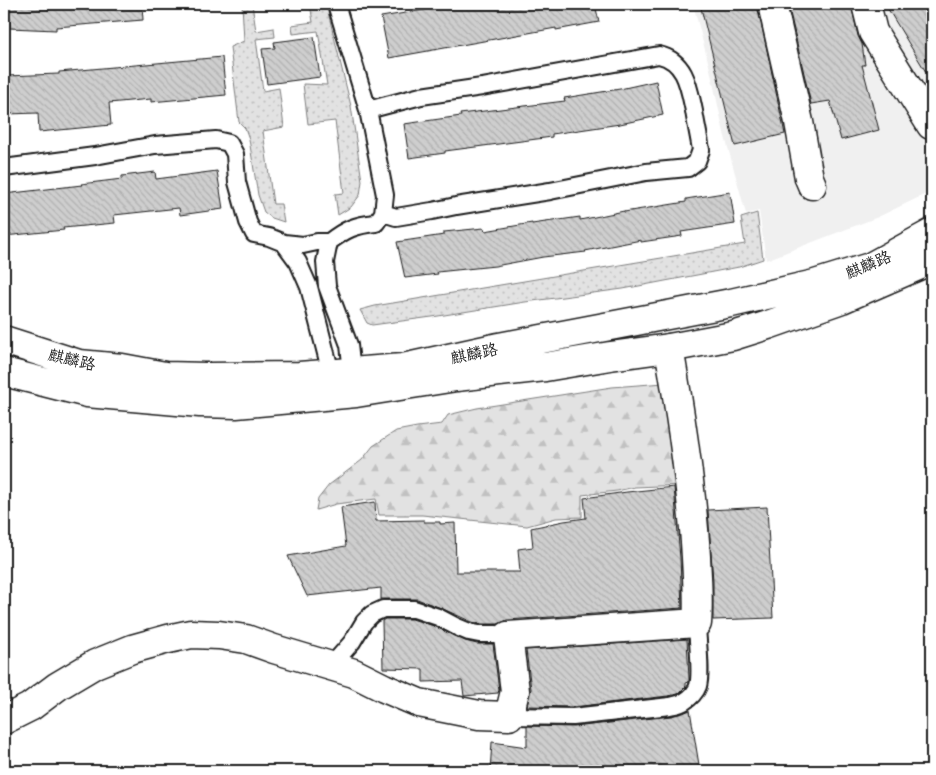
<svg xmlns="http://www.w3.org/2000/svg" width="936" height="775" viewBox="0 0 936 775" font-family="'Gochi Hand','LXGW WenKai TC',sans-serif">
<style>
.built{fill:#f0f0f0}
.grass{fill:url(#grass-dots);stroke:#7f7f7f}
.forest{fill:url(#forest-firs);stroke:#7f7f7f}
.building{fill:url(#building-back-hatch);stroke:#1c1c1c}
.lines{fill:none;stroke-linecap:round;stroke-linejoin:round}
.lane-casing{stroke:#1c1c1c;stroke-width:20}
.street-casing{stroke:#1c1c1c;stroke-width:31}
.secondary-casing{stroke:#1c1c1c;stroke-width:31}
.lane{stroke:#fff;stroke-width:16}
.street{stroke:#fff;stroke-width:28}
.secondary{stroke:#fff;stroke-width:28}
.labels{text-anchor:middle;stroke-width:5;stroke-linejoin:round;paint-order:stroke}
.street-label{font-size:16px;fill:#1c1c1c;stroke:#fff}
</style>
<defs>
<pattern id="grass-dots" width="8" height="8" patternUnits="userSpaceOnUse" patternTransform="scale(1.25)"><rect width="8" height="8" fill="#e2e2e2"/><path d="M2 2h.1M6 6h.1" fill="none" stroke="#c1c1c1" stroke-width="1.8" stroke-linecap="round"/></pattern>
<pattern id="forest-firs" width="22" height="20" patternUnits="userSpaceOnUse" patternTransform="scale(1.25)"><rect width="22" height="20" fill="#e2e2e2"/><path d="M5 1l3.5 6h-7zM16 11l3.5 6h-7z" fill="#c1c1c1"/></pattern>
<pattern id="building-back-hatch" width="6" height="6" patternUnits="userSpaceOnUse" patternTransform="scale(1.25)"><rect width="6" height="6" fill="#cecece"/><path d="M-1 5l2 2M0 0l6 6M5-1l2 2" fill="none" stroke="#b0b0b0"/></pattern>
</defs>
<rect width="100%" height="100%" fill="#fff"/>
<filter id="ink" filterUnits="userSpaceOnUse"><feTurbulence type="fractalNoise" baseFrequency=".02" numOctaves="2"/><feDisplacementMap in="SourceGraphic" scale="10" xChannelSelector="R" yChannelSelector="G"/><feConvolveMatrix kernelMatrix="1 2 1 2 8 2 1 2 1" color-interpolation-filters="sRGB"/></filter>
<g filter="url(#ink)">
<path class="built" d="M693,4H932V191L878,217L766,260L759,211L746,214L724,133L710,69Z"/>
<path class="grass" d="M242,4H252L256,31L274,28L275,37L256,39L263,91L279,88L284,127L263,131L273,204H281L284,222L272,218L264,212L258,195L249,139L245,128L239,122L230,47L244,41Z
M310,4H326L351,106L362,181L360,195L351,207L338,215L335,194L344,193L335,121L308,124L303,84L327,85L318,31L293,34L292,25L313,22Z
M757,213L763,259L739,267L623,289L525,302L432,317L372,325L367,323L360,310L375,306L745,244L741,218Z"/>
<path class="forest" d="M664,383L682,485L635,487L617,491L582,495V517L556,518L527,526L422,515H379L376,499L336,504L316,510L318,499L329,485L362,460L373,446L396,431L417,427L442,424L448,415L477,408L612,387Z"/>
<path class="building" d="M10,4H142L143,20L56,27V30L9,28Z
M461,4H595L599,22L556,30V28L389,58L381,17Z
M700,4H757L785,134L735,146Z
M788,4H851L858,36L862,44L865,65H862L879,130L841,140L830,101L811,104Z
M885,4H932V82Z
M314,37L320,77L267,84L262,49L275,48L274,42Z
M222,57L226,95L151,102V99L109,103L111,125L39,132L38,113L8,114L6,76L59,74V72Z
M656,81L663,115L620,124L552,134V137L445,151V153L409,158L404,124L461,116L460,114L565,101L564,98L620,89Z
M217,171L223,209L180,215L179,208L114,215L115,223L63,228L64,230L4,236V194L82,185L81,184L122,179V176L155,172L156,179Z
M730,192L735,224L681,232L682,236L641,242V240L585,251L586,252L543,257L495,266L437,272L438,274L405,278L397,242L444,235V232L484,228L485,231L532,223V224L580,217V220L624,211V212L686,202V199Z
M674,487L680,558L682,608L507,620L498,624H480L472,622L441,608L417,599H381V588L307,596L288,556L346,546L341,507L375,502L376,521L424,520V522H440V524L455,523L456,572H520L518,549L533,547L531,528L564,521L586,518L584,498L627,492Z
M767,507L773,618L713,620V581L708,510Z
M385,619H412L434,626L465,641L477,644H493L499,690L498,693L464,696L462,681L423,682V669L383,668L382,621Z
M687,639L689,679V682L686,683V686L678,694L668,696L573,707L527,706L531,689L526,650Z
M690,710L700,771H490L492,742L527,747V726L574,727L671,716L683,713Z"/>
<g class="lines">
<defs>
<path id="lane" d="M336,4L368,110L385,195L383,213L376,223C355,225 346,229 329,242L325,262L327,286L349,345L352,372
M368,110L421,96L482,87L659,55C686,61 689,88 694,111C696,124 699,137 701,150L697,161L688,168L646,172L550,191L456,206L432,211L396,217L383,213
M4,168L95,156L155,145L216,140L229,143L235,154L237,182L248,222L254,234L269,237L284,243L298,262L309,287L331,373
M284,243L303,245L317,242H329
M332,665L352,642L364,622L372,614L383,609H414L438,617L457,627L469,632L479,634H495L508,636
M509,716L573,717L670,706C675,705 681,704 685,701C690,698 696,692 698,686C702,673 697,638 697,623"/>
<path id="street" d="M772,4L799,122L809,178L812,185
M866,4L873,32L931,125
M4,720L30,707L58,686L95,664L132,649L168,639L191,634L219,635L246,639L274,649L354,673L384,688L419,703L479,715L509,716L515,691L508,636L697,623C699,601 697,579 696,557C692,487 681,417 669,348"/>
<path id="secondary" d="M4,340L79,364L122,368L165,376L207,377L299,376L403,368L499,347L731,303L815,284L870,267L932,233
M4,372L87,393L200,403L236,404L356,393L456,377L545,367L610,356L669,348L733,336L768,325L842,299L932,260"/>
</defs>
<use href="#lane" class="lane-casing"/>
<use href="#street" class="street-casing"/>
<use href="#secondary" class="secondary-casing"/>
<use href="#lane" class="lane"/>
<use href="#street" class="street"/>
<use href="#secondary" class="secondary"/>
</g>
</g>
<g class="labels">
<g class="street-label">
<text transform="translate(868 264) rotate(-23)" y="6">麒麟路</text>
<text transform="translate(474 353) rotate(-12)" y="6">麒麟路</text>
<text transform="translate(72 359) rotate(13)" y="6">麒麟路</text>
</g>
</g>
<rect width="936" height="775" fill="none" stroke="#fff" stroke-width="20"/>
<rect x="10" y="10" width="916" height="755" fill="none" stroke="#1c1c1c" stroke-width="2" filter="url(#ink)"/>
</svg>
